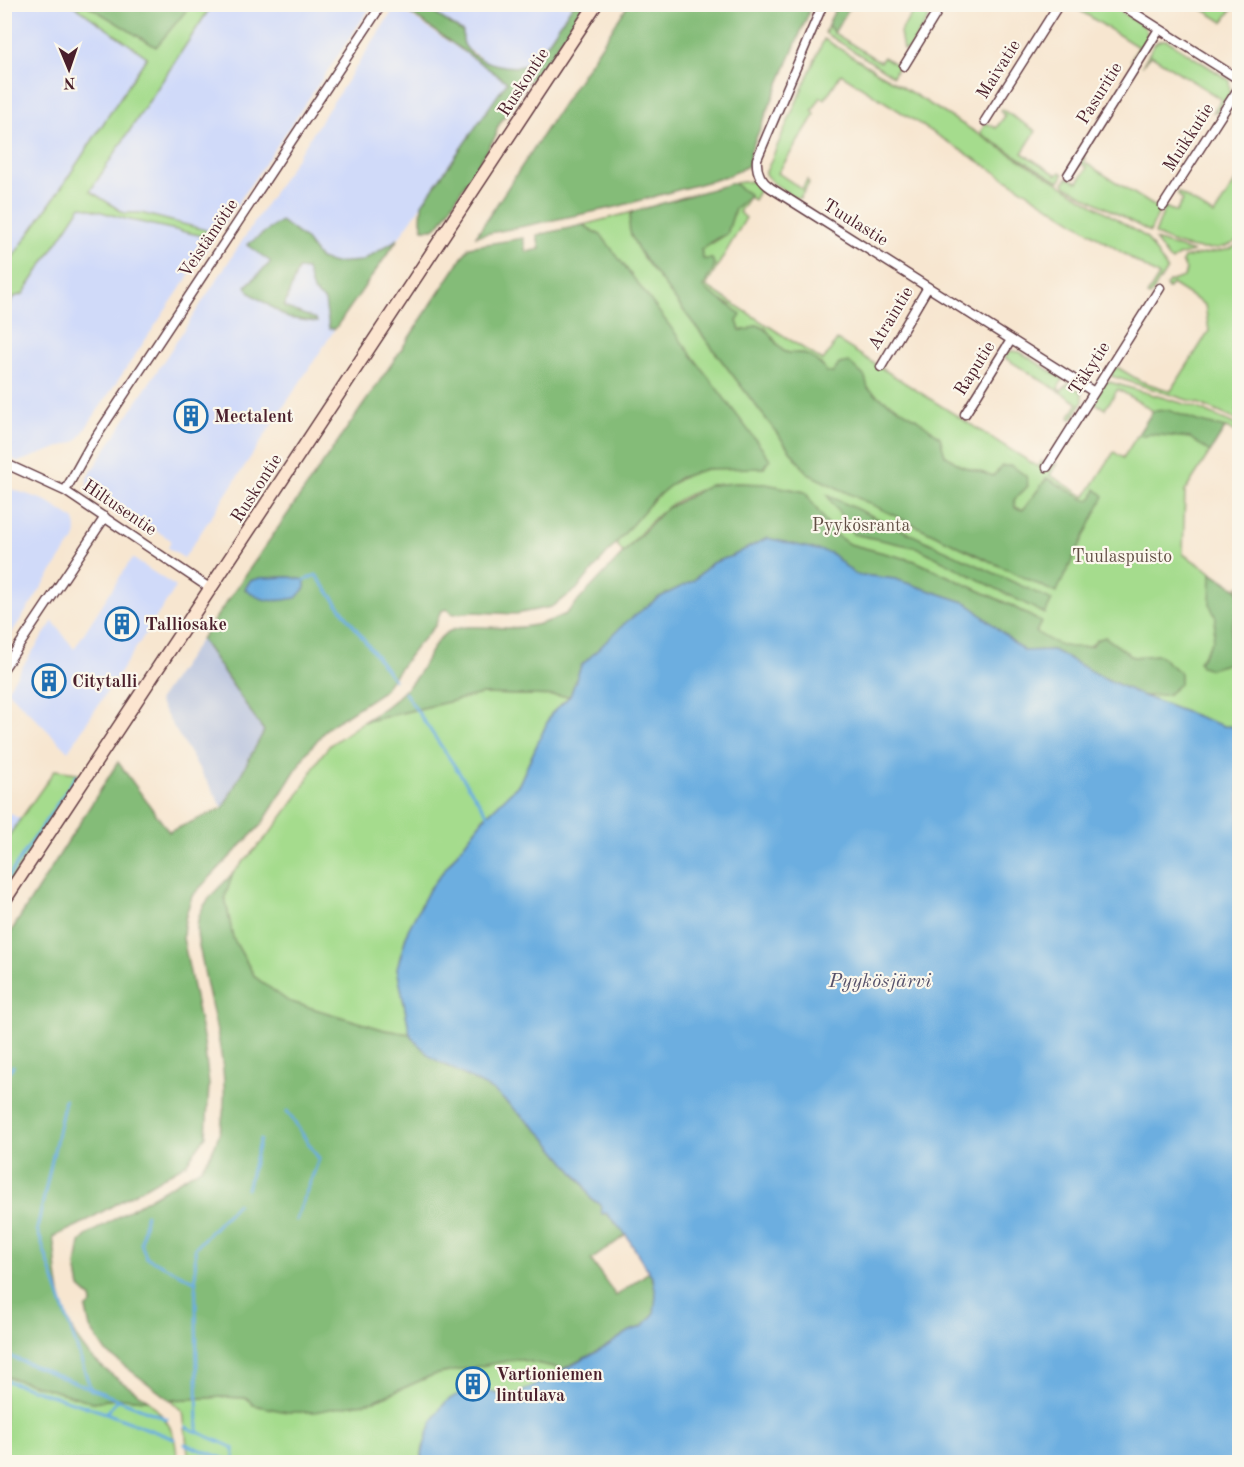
<svg xmlns="http://www.w3.org/2000/svg" width="1244" height="1467" viewBox="0 0 1244 1467" font-family="'Old Standard TT',serif">
<style>
.built{fill:#d0daf9}
.industrial{fill:#bac4de}
.green{fill:#a5dc8d;stroke:#787e5c;stroke-width:1.5}
.forest{fill:#84bc78;stroke:#676e52;stroke-width:1.5;fill-rule:evenodd}
.water{fill:#6caee0;stroke:#5b6686;stroke-width:1.5}
.lines{fill:none;stroke-linecap:round;stroke-linejoin:round}
.stream{stroke:#6caee0;stroke-width:3}
.street-casing{stroke:#643d44;stroke-width:11}
.secondary-casing{stroke:#643d44;stroke-width:15}
.street{stroke:#fff;stroke-width:8}
.secondary{stroke:#fce5d0;stroke-width:12}
.labels{text-anchor:middle;stroke-width:4.5;stroke-linejoin:round;paint-order:stroke}
.street-label{font-size:18px;fill:#4a1f2b;stroke:#fbf7ec}
.poi-label{font-size:18px;font-weight:bold;fill:#4a1f2b;stroke:#fbf7ec;text-anchor:start}
.park-label{font-size:18px;fill:#614e44;stroke:#fbf7ec}
.water-label{font-size:20px;font-style:italic;fill:#56516a;stroke:#fbf7ec}
</style>
<rect width="100%" height="100%" fill="#fbf7ec"/>
<filter id="ink" filterUnits="userSpaceOnUse"><feTurbulence type="fractalNoise" baseFrequency=".0167" numOctaves="2"/><feDisplacementMap in="SourceGraphic" scale="12" xChannelSelector="R" yChannelSelector="G"/><feConvolveMatrix kernelMatrix="1 2 1 2 8 2 1 2 1" color-interpolation-filters="sRGB"/></filter>
<filter id="wash" filterUnits="userSpaceOnUse"><feTurbulence type="fractalNoise" baseFrequency=".008" numOctaves="4" result="noise"/><feDisplacementMap in="SourceGraphic" scale="24" xChannelSelector="R" yChannelSelector="G"/><feGaussianBlur stdDeviation="1.35" result="paint"/><feColorMatrix in="noise" values="0 0 0 0 0 0 0 0 0 0 0 0 0 0 0 0 0 1.4 0 .05"/><feComposite in="paint" operator="in"/></filter>
<g filter="url(#wash)">
<rect width="100%" height="100%" fill="#f7e6d0"/>
<path class="built" d="M5,5H73L147,57L57,194L5,268Z
M212,5H372L77,441L18,462L5,453V311L14,297L23,294L81,206L126,219L207,237L141,213H124L90,191Z
M422,5H573L534,62L513,68L485,61L467,48L463,43L462,32Z
M396,6L507,82L398,239L362,261L334,263L320,259L305,239L247,246L271,262L246,286L288,318L316,319L284,307L299,269L307,270L313,291L325,301L329,328L335,329L184,558L168,548L171,540L155,530L150,536L87,494V478Z
M5,487L44,500L75,520L76,529L75,540L69,546L5,643Z
M132,558L176,587L68,751L7,690L53,621L74,649Z
M5,811L20,819L5,841Z"/>
<path class="industrial" d="M201,639L264,731L223,808L158,701Z"/>
<path class="green" d="M918,4L937,5L909,49L903,50L900,32Z
M73,5H212L90,191L124,213H141L206,230L208,237L126,219L81,206L23,294L14,297L5,311V268L57,194L147,57Z
M1071,5H1110L1145,27L1148,37L1135,60H1131L1138,47Z
M1195,5L1235,4V5L1223,22Z
M828,25L834,33L880,62L884,57L898,66L893,76L825,33Z
M824,39L1146,237L1167,269L1150,296L1147,295L1159,276L841,74L825,99L821,97L812,111L815,114L778,173L802,189L807,180L809,183L800,198H795L772,182L765,174Z
M1161,40H1167L1229,80L1230,93L1216,113H1213L1221,99L1151,55L1142,66L1155,43Z
M1001,109L1036,131L1022,153L1057,175L1060,172L1063,174L1060,181H1057L981,134V131L986,123L996,128L1005,116L1000,111Z
M1083,157L1085,158L1084,162L1154,206H1159L1161,207L1150,232L1066,186L1064,183L1067,178L1078,182L1087,168L1080,163Z
M1239,176L1240,239C1215,257 1179,248 1155,234L1165,207L1176,212L1183,200L1178,195V192L1214,215Z
M753,181L759,183L760,189L754,200L749,197L739,212L746,218L706,286L823,361L837,340L1038,467L1042,461L1044,465L1057,463L1050,475L1085,497L1114,452L1123,458L1153,411L1118,389L1105,409L1095,403L1094,400L1106,381L1195,407L1239,426V433L1225,428L1185,491L1183,554L1237,589L1239,585V727L1223,726L1143,696L1167,695L1180,684L1159,655L1133,657L1105,637C1080,655 1061,649 1036,632L1041,622L1008,604L915,561L849,544L833,533L805,492C753,481 710,474 664,510C649,521 636,539 623,553L616,543C641,514 667,475 708,469C726,466 745,468 764,468L602,236L583,225L632,212C625,228 634,243 643,257L808,474L1031,581L1047,478L1023,510L1015,507L1014,500L1003,466L993,476L961,466L945,455L917,419L879,397L868,388L827,372L821,364L801,353L792,354L783,351L765,328L757,325L747,330H740L731,305L717,299L703,287V259L701,250L727,234L735,209L750,195L733,183Z
M1155,240L1193,252L1178,256L1172,261L1168,258Z
M1239,244L1240,405L1237,410L1239,411V421L1200,404L1111,376V372L1117,367L1140,381L1171,391L1209,331L1205,305L1172,284L1168,289L1166,286L1169,282L1184,277L1186,270L1182,262L1184,258L1230,249Z
M1012,351L1020,352L1063,379L1058,388L1061,391L1069,383L1082,393L1083,401L1072,419L1069,418L1078,403L1005,358L1007,354Z
M482,694L570,696L551,714L519,784L483,819L429,890L408,930L397,968L410,1034L385,1030L287,1001L255,977L233,938L225,897L233,873L271,832L297,797L320,757L330,745L363,722Z
M55,770L77,773L80,776L5,890V841Z
M517,1359L563,1369L541,1383L509,1399L480,1387L423,1447L421,1462H189L183,1411L170,1400L222,1397L247,1398L254,1405L374,1401L433,1375Z
M4,1376L93,1402L122,1398L148,1400C168,1421 177,1431 177,1462H5Z"/>
<path class="forest" d="M397,4L422,5L463,32C463,37 462,42 465,46C476,63 515,73 533,62C539,58 566,14 573,5H584L536,79L527,81L497,128L496,136L440,224L433,229H423L421,220L422,204L507,82Z
M87,5H191L156,47Z
M628,5H812L751,150L748,166L725,177L616,207L476,236Z
M837,5H851L834,33L828,25Z
M733,183L750,195L735,209L727,234L716,239L701,250L703,259H712L715,265L703,287C715,298 729,303 741,315L737,321L740,330H747L757,325C773,330 773,345 785,352C790,354 794,353 799,353C810,354 821,364 827,372L833,373L839,364L849,362L865,377L868,388L879,397L917,419L940,437L945,455L961,466L993,476L1003,466H1012L1026,476L1028,486L1014,500L1015,508L1023,510L1047,478L1085,500H1089L1093,497L1096,489L1104,496L1056,593L808,474L643,257C634,243 624,228 632,212Z
M281,221L305,239L320,259L334,263L362,261L398,239L335,329L329,328L325,301L313,291L307,270L298,269L284,307L316,319L317,322L288,318L250,293L246,286L271,262L247,245Z
M583,225L602,236L770,459L764,468L706,469L679,478L654,499L576,590L551,607L516,614L473,612L453,614L447,609L441,611L435,626L416,647L382,692L327,728L305,755L262,824L192,896C187,911 183,923 183,938L204,1042L209,1085L206,1136L186,1164L79,1225L53,1237C57,1259 56,1281 62,1302C75,1354 106,1371 148,1400L122,1398L93,1402L5,1376V941L118,762L169,832L223,808L264,731L201,639L395,359L469,247L523,238L526,252L540,249L537,235ZM290,577L305,580L245,589L250,581L260,578Z
M1168,410L1197,421L1225,428L1210,452L1190,438L1150,434L1137,436L1153,411Z
M736,483L766,484L805,492L833,533L849,544L915,561L1008,604L1041,622L1036,632C1055,645 1070,650 1092,646L1096,640L1105,637L1133,657L1159,655L1180,673V684L1167,695L1143,696L1102,677L1053,650L1024,651L967,603L895,579L854,574L831,553L732,556L712,563L693,581L658,598L581,666L570,696L482,694L363,722C384,709 401,697 416,677C426,664 433,640 448,632C465,623 489,628 508,628C528,628 548,623 566,614L664,510L710,485Z
M827,495L1052,600L1045,614L918,548L853,534Z
M1211,573L1237,589L1239,595V609L1232,625L1230,650L1235,655L1233,662L1210,669L1201,666L1199,662L1213,640L1216,618L1210,605Z
M233,873L225,897L233,938L255,977L288,1001L385,1030L410,1034L413,1039L494,1091L543,1135L584,1185L591,1199L600,1204L604,1213L612,1217L626,1235L591,1260L616,1296L649,1272L654,1283L656,1295V1308L651,1319L642,1327L630,1331L604,1348L563,1369L517,1359L433,1375L374,1401L314,1412H287L253,1405L247,1398L222,1397L170,1400L106,1352L90,1328L86,1309L92,1304L91,1298L80,1288L76,1266L80,1242L87,1235L201,1168C246,1114 214,1027 203,965C200,949 194,932 199,916C205,899 221,886 233,873Z"/>
<path class="water" d="M767,538L831,553L854,574L895,579L967,603L1024,651L1053,650L1102,677L1143,696L1223,726L1239,727V1462H421C423,1443 434,1407 453,1397C461,1392 471,1390 480,1387L509,1399L604,1348L630,1331L642,1327L654,1314L656,1295L653,1278L626,1235L606,1213L602,1214L600,1204L591,1199L584,1185L543,1135L494,1091L432,1058L413,1039L410,1034L397,968L408,930L429,890L483,819L519,784L551,714L570,696L581,666L625,623L658,598L693,581L712,563L732,556Z
M290,577L305,580V588L296,598C274,602 262,603 245,589L250,581L260,578Z"/>
<g class="lines">
<path class="stream" d="M305,580L316,575L394,680
M405,693L488,815
M4,883L76,776
M4,1078L13,1066
M65,1100L37,1229L91,1390
M287,1111L319,1159L296,1220
M247,1189L260,1139
M146,1214L141,1243L146,1257L196,1282
M4,1354L167,1419
M4,1380L106,1413L174,1439
M106,1413L117,1401
M186,1427L234,1448V1462
M198,1432L195,1248L237,1204
M185,1444L233,1462"/>
</g>
</g>
<g filter="url(#ink)">
<g class="lines">
<defs>
<path id="street" d="M823,4L757,159C756,171 760,181 771,188L1094,392
M1120,4L1240,80
M904,66L942,4
M985,121L1059,4
M1068,175L1159,29
M1163,206L1240,86
M881,367L928,287
M965,414L1011,340
M4,463L65,491L211,589
M1047,467L1160,288
M65,491L90,446L382,4
M4,668L105,517"/>
<path id="secondary" d="M4,901L596,4"/>
</defs>
<use href="#street" class="street-casing"/>
<use href="#secondary" class="secondary-casing"/>
<use href="#street" class="street"/>
<use href="#secondary" class="secondary"/>
</g>
</g>
<defs>
<symbol id="building-ring" viewBox="-11 -11 22 22"><circle r="9.5" fill="#fbf7ec" stroke="#1f6fb2" stroke-width="1.5"/><path d="M-4-6H4V6H1V3H-1V6H-4ZM-2.5-4.3h1.7v1.8h-1.7ZM.8-4.3h1.7v1.8H.8ZM-2.5-1h1.7V.8h-1.7ZM.8-1h1.7V.8H.8Z" fill="#1f6fb2"/></symbol>
</defs>
<g fill-rule="evenodd">
<use href="#building-ring" x="172" y="397" width="38" height="38"/>
<use href="#building-ring" x="103" y="605" width="38" height="38"/>
<use href="#building-ring" x="30" y="662" width="38" height="38"/>
<use href="#building-ring" x="454" y="1365" width="38" height="38"/>
</g>
<g class="labels">
<g class="street-label">
<text transform="translate(998 69) rotate(-58)" y="6">Maivatie</text>
<text transform="translate(523 82) rotate(-57)" y="6">Ruskontie</text>
<text transform="translate(1099 93) rotate(-58)" y="6">Pasuritie</text>
<text transform="translate(1188 137) rotate(-57)" y="6">Muikkutie</text>
<text transform="translate(856 222) rotate(32)" y="6">Tuulastie</text>
<text transform="translate(208 238) rotate(-56)" y="6">Veistämötie</text>
<text transform="translate(890 318) rotate(-59)" y="6">Atraintie</text>
<text transform="translate(974 368) rotate(-58)" y="6">Raputie</text>
<text transform="translate(1089 368) rotate(-57)" y="6">Täkytie</text>
<text transform="translate(256 488) rotate(-57)" y="6">Ruskontie</text>
<text transform="translate(120 507) rotate(34)" y="6">Hiltusentie</text>
</g>
<g class="poi-label">
<text x="214" y="422">Mectalent</text>
<text x="145" y="630">Talliosake</text>
<text x="72" y="687">Citytalli</text>
<text x="496" y="1380">Vartioniemen<tspan x="496" dy="21">lintulava</tspan></text>
</g>
<g class="park-label">
<text x="861" y="531">Pyykösranta</text>
<text x="1122" y="562">Tuulaspuisto</text>
</g>
<g class="water-label">
<text x="880" y="987">Pyykösjärvi</text>
</g>
</g>
<rect width="1244" height="1467" fill="none" stroke="#fbf7ec" stroke-width="24"/>
<g transform="translate(69 69) rotate(178)" stroke="#fbf7ec" stroke-width="4.5" paint-order="stroke">
<path d="M0-4.5L10 22L0 15L-10 22Z" fill="#4a1f2b"/>
<text y="-9" font-size="16" font-weight="bold" text-anchor="middle" fill="#4a1f2b">N</text>
</g>
</svg>
